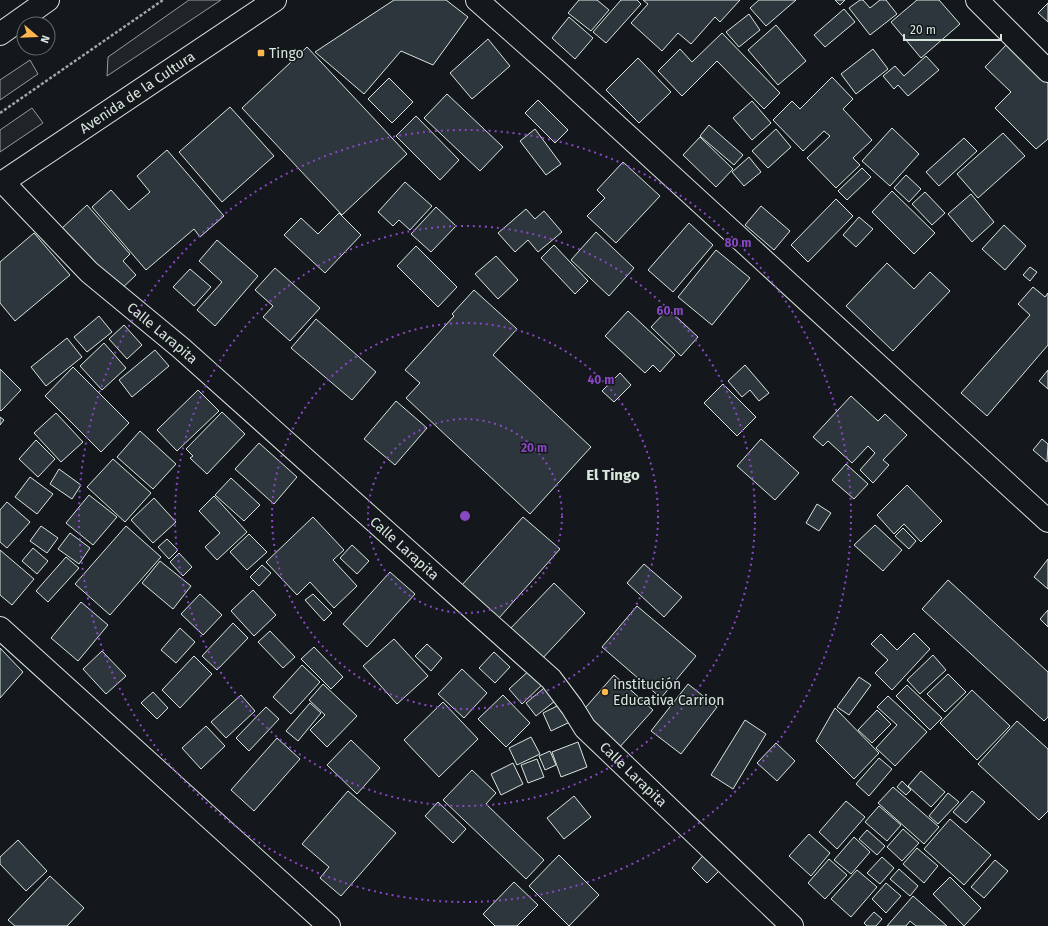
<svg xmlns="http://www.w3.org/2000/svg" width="1048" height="926" viewBox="0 0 1048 926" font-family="'Fira Sans',sans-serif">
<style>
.green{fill:#202428;stroke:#939e99}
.building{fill:#2c363c;stroke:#d8e6dc}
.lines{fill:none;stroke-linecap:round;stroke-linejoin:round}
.street-casing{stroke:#d8e6dc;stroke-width:24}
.highway-casing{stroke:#d8e6dc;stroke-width:24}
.path{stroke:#9da8a2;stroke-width:2.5;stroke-dasharray:3 2;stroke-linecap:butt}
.street{stroke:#14181c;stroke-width:22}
.highway{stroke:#14181c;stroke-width:22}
.ring{fill:none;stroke:#8948c3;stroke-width:2;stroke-dasharray:2 4}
.poi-dot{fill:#ffb74d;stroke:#14181c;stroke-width:1.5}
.labels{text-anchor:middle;stroke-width:3;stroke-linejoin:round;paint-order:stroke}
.poi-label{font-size:14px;fill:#d8e6dc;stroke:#14181c;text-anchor:start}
.street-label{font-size:14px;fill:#d8e6dc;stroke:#14181c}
.neighbourhood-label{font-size:15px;font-weight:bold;fill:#d8e6dc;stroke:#14181c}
.centre{fill:#8948c3;stroke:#14181c;stroke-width:2}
.ring-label{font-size:12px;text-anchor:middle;font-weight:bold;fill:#8948c3;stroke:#14181c;stroke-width:3;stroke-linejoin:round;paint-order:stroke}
</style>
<rect width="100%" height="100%" fill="#14181c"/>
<path class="green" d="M189,0H221L107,76L108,57Z
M30,60L38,74L0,100V80Z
M32,108L43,123L0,152V130Z"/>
<path class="building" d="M394,0H446L468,17L433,65L401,51L364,94L315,52Z
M579,0H597L609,10L591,31L568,13Z
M621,0H637L641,4L606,43L593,32Z
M643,0H740L720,22L715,17L691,44L678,33L662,51L631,23L648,4Z
M759,0H796L766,26L750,8Z
M835,0H845L840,5Z
M860,0H863L870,8L880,0H886L897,14L870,35L849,8Z
M917,0H939L960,24L921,58L891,22Z
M1048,3V22L1038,13Z
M844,9L855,22L825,47L814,35Z
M749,14L760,30L739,47L726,32Z
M569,17L593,38L575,59L552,38Z
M776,25L806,61L778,85L748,50Z
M722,33L780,93L764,109L717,61L682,96L658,71L680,49L692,62Z
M488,39L510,66L472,99L450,73Z
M1010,41L1048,79V139L1036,149L995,108L1011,92L985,67Z
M307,47L407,154L342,215L242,108Z
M873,49L888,69L856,94L841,74Z
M926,56L939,70L908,96L898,85L894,89L883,76L895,66L904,76Z
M638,58L671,92L639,123L606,90Z
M832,77L853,99L843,109L872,140L853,158L860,165L836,188L807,158L830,136L824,131L803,151L773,120L792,101L800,109Z
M389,78L413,102L392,123L368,99Z
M447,94L503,147L480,171L424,118Z
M538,100L568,130L555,143L525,113Z
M752,101L771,123L752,140L733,118Z
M230,107L274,156L222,202L179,152Z
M416,116L459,160L440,180L396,136Z
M709,125L743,155L734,165L700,136Z
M892,128L919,154L890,186L862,161Z
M535,129L561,164L546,175L520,141Z
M776,129L791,147L768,168L752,151Z
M1003,133L1025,156L978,198L957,174Z
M700,137L733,169L716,187L683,155Z
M964,138L977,151L939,186L926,172Z
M167,150L224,216L200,237L194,229L146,270L92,207L111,190L129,210L150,192L137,176Z
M749,157L761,172L744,186L732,172Z
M623,162L660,196L616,243L587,216L605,198L597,190Z
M862,168L871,177L847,200L838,191Z
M906,175L921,189L909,202L894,188Z
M405,182L432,206L410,230L399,220L393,226L378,212Z
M892,191L935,233L914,254L872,212Z
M925,192L945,213L932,225L912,204Z
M971,194L994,222L972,242L948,214Z
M836,199L853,216L808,262L791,245Z
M87,205L130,254L123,261L136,275L118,292L61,229Z
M761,206L790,231L774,250L745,225Z
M436,207L456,226L431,252L411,234Z
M526,209L535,219L544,211L562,232L538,252L528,240L515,252L498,233Z
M339,213L361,235L325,273L284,235L301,218L318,234Z
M859,217L873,229L856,247L843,235Z
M689,223L713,245L673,292L648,270Z
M1004,225L1026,246L1005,270L982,249Z
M596,232L634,268L609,296L571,260Z
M34,233L70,275L15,321L0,303V262Z
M217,240L258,276L215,326L197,310L222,282L199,261Z
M554,245L588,281L575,294L541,258Z
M416,246L457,287L438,307L397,266Z
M716,250L750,278L712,325L678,297Z
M496,256L518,280L498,299L475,274Z
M887,263L914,289L930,272L950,291L893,351L846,306Z
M1030,267L1037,272L1030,281L1023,275Z
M275,268L320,308L290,341L263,317L273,306L255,290Z
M190,269L211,287L194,306L173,287Z
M1033,287L1045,297L1048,293V345L987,416L961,393L1030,315L1018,304Z
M474,290L517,329L493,355L591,447L530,514L406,398L420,383L405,370L454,316L452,314Z
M668,309L698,337L681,356L651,327Z
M628,311L675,355L660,372L653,365L645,373L605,336Z
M99,316L112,332L87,352L74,337Z
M316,319L376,372L352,400L291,348Z
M124,325L142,345L127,359L109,339Z
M67,338L82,357L46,386L31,367Z
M104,343L126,368L102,390L80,366Z
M155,350L169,366L132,397L119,380Z
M745,365L769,393L759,401L750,390L742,397L728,381Z
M73,367L129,423L101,452L45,396Z
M0,369L21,390L1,411L0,410Z
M1048,370V389L1039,381Z
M620,373L631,385L614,402L602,391Z
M723,384L756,417L737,436L704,403Z
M198,390L219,411L177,451L157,430Z
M851,396L878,421L885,414L907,435L883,460L889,465L873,483L860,470L875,453L868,446L852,463L828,441L823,446L813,437Z
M396,401L427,428L395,465L364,439Z
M222,412L245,434L207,474L190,458L193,456L186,449Z
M56,413L83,442L61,462L34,433Z
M0,417L4,420L0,425Z
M140,431L176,464L153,489L117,457Z
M761,439L799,473L775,500L737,466Z
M1042,439L1048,444L1047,462L1033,450Z
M36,440L55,459L38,477L19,459Z
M259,443L297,477L274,504L235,469Z
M113,459L151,493L125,522L87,487Z
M846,464L868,484L854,499L832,480Z
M59,469L81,485L72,499L50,484Z
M30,477L53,494L37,514L15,497Z
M231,478L260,505L244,521L215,495Z
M907,485L942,521L921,542L904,524L894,534L877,515Z
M89,495L117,517L93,545L66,523Z
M214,496L247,532L217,560L205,547L220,533L199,511Z
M154,498L176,522L153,543L131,520Z
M7,502L30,522L7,548L0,542V510Z
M817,504L831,513L819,531L806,523Z
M313,517L344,550L333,560L357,586L334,608L310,582L297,595L266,562Z
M523,517L560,549L499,618L462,585Z
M875,525L902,550L883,571L854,545Z
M41,526L58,538L47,553L30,541Z
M126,526L161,557L110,615L75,584Z
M903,528L916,541L909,549L895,536Z
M70,533L90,548L79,564L58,549Z
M249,534L267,552L247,570L230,552Z
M167,539L178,550L169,559L158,547Z
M352,545L369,561L357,574L340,558Z
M33,548L48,561L37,574L22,561Z
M0,550L34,579L12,605L0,595Z
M179,553L192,567L183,576L170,562Z
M66,557L79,568L48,602L36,591Z
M1048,559V589L1034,577Z
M160,561L191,586L173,609L142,583Z
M644,564L682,597L664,617L627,583Z
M262,565L271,573L259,586L250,577Z
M390,572L415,594L367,647L343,624Z
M948,580L1048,672V717L1044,721L922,609Z
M554,583L585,613L540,661L508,631Z
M253,590L276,615L254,636L231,611Z
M200,594L222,615L203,635L181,614Z
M313,594L332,613L324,621L305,600Z
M81,602L108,625L78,661L51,638Z
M637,606L696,656L661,698L602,647Z
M1048,610V627L1040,619Z
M233,623L248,638L217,670L202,656Z
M180,628L195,642L176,663L161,650Z
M270,631L295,657L283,668L258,642Z
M914,633L930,649L892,690L875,673L888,660L871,644L881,634L897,650Z
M394,639L428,676L397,704L363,666Z
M427,644L442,658L431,671L415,656Z
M314,647L343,677L331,689L301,659Z
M0,648L23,672L0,698Z
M102,651L126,676L106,694L83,669Z
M494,652L510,667L495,683L479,668Z
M933,655L946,670L920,694L907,680Z
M194,656L212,674L180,708L162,690Z
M302,665L320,682L291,714L273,697Z
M533,667L546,681L522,704L509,689Z
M462,669L487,693L464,718L438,694Z
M948,674L966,692L945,712L927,694Z
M614,675L653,710L618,749L579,715Z
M859,677L871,685L849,715L837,707Z
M323,684L357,716L327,747L310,730L325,715L309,700Z
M549,684L560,697L536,716L526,703Z
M688,684L717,707L681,754L651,731Z
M907,685L942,718L930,730L896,696Z
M972,690L1010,726L977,760L940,723Z
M153,692L168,708L157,719L141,703Z
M241,695L255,711L226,738L211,722Z
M503,695L530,723L506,747L478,719Z
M888,696L927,732L895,766L876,748L897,725L877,707Z
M443,702L478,739L439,777L404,740Z
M310,703L321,713L298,741L286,731Z
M563,703L572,721L551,731L543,713Z
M266,707L279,719L249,751L236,738Z
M835,708L879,753L854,779L816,741Z
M877,710L891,724L872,743L858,730Z
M745,720L766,734L733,789L711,775Z
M1017,721L1048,749V811L1039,820L978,764Z
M206,726L225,746L201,769L182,748Z
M531,737L540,754L517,765L509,748Z
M277,738L300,759L254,811L231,790Z
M351,740L380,768L357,794L327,765Z
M578,742L587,767L561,777L552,752Z
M776,743L795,761L777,781L757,763Z
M550,751L556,765L545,770L539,756Z
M879,758L892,769L869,796L856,784Z
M537,759L544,777L528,783L521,765Z
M513,763L523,784L501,795L491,774Z
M472,770L496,793L486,804L544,860L526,879L443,800Z
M921,771L945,792L931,807L908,786Z
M902,781L911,790L906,795L897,787Z
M893,787L939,827L924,844L878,803Z
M348,791L396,833L341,896L320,878L329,867L302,844Z
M972,791L985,802L966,823L953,812Z
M948,793L959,802L938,824L929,816Z
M574,796L591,817L564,839L547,818Z
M846,801L865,817L837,849L819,832Z
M438,802L466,829L453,843L425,816Z
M879,806L901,825L887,841L865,822Z
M950,819L991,855L964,885L924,849Z
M903,829L919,843L902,861L887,847Z
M867,830L885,846L877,855L859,839Z
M809,834L830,853L811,876L789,856Z
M854,837L870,852L851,874L834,860Z
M18,840L47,871L26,891L0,864V857Z
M917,848L938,866L924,883L903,864Z
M708,850L725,865L707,883L692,868Z
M559,855L599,895L569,926L529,886Z
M882,857L894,868L880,884L867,873Z
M829,859L847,875L825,899L808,883Z
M995,860L1008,871L984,898L971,887Z
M899,869L918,886L910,896L890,879Z
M857,870L877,887L851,917L831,899Z
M50,876L84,908L67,926H15L8,920Z
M950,877L981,908L964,926L933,894Z
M514,882L538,905L517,926H495L483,914Z
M886,883L901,896L886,913L872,899Z
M913,896L947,926H916L910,921L906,926H887Z
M874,912L882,919L876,926H867L864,923Z"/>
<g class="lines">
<defs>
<g id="street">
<path d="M477,0L557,71L1048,521"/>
<path d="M977,0L1048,71"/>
<path id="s1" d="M3,182L89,272L181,348L551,679L572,707L585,728L792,926"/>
<path d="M0,628L329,926"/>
</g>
<g id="highway">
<path d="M0,34L48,0"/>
<path id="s2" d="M0,184L275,0"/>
</g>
</defs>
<use href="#street" class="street-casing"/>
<use href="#highway" class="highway-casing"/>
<path class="path" d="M0,113L163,0"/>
<use href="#street" class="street"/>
<use href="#highway" class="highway"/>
</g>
<g class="ring">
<circle cx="465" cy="516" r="97"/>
<circle cx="465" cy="516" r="193"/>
<circle cx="465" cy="516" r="290"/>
<circle cx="465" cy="516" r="386"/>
</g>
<g class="poi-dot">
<rect x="257" y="49" width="8" height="8" rx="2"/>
<circle cx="605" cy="692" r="4"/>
</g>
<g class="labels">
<g class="poi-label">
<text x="269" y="58">Tingo</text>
<text x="613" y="689">Institución<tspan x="613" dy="16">Educativa Carrion</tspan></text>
</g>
<g class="street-label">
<text dy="5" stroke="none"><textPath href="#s2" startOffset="165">Avenida de la Cultura</textPath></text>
<text dy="5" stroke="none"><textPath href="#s1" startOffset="220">Calle Larapita</textPath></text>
<text dy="5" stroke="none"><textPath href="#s1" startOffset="544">Calle Larapita</textPath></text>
<text dy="5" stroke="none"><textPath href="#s1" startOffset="867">Calle Larapita</textPath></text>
</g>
<g class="neighbourhood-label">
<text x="613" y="480">El Tingo</text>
</g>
</g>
<circle cx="465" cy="516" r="6" class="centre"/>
<g class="ring-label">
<text x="738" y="247">80 m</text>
<text x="670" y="315">60 m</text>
<text x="601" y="384">40 m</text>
<text x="534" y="452">20 m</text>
</g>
<g transform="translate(36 36) rotate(109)"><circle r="19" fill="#14181c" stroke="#626a69"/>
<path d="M0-3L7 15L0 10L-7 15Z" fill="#ffb74d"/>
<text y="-6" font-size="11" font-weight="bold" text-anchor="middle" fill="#d8e6dc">N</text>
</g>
<path d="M904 34v6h97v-6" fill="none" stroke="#d8e6dc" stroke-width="2"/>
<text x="910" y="34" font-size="12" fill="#d8e6dc" stroke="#14181c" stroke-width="3" paint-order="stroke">20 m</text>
</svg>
